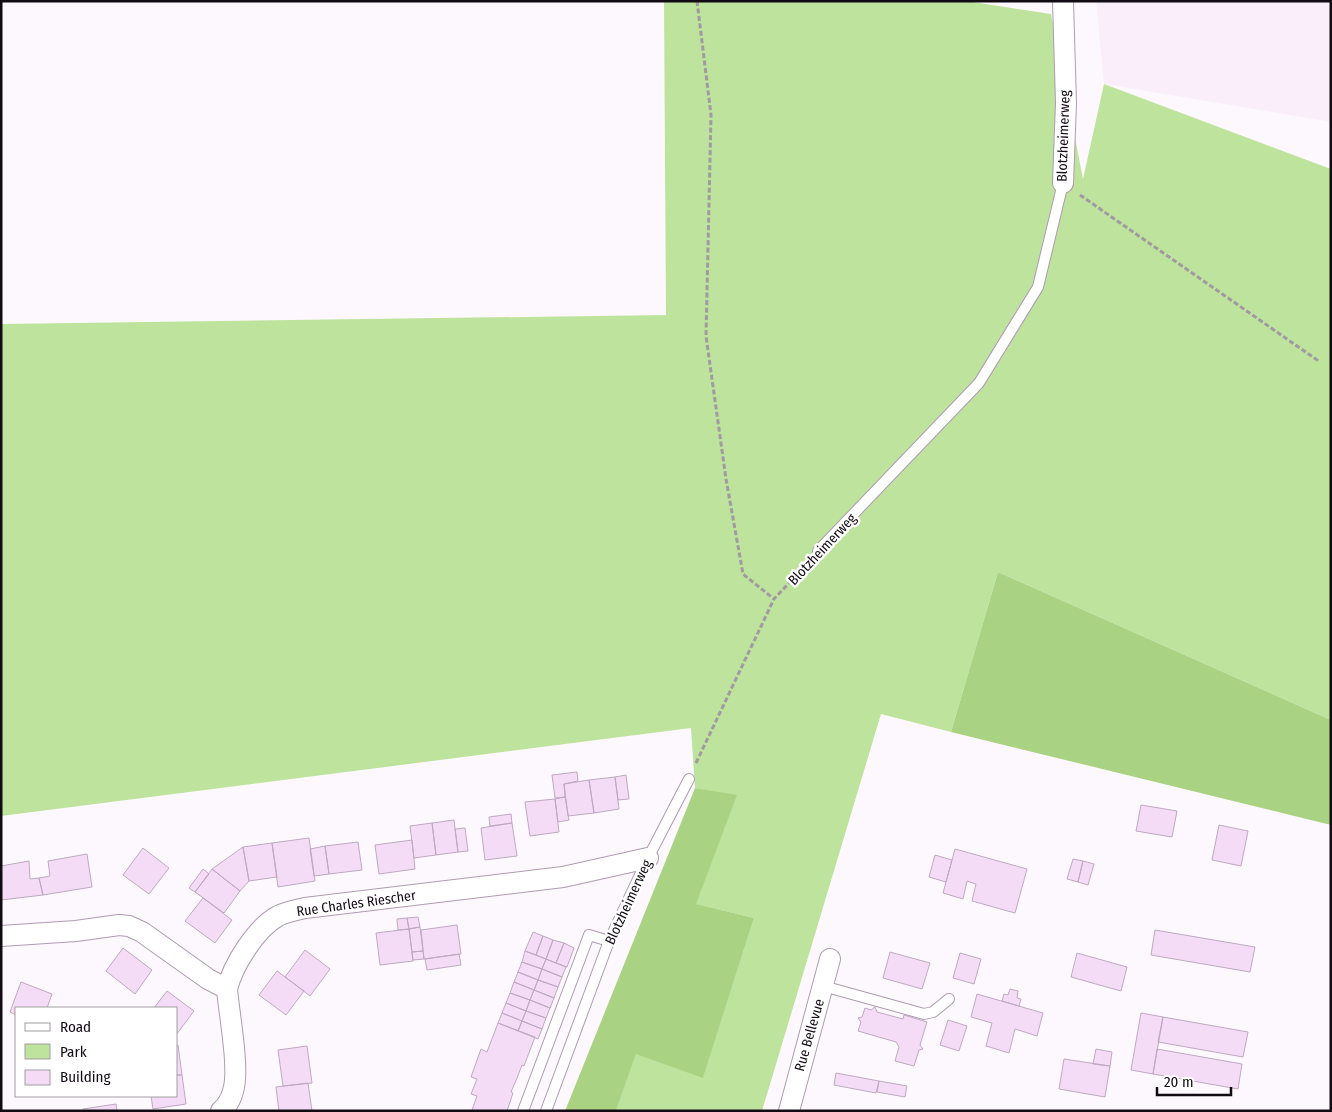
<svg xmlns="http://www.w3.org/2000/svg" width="1332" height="1112" viewBox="0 0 1332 1112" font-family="'Fira Sans Condensed',sans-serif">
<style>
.built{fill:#faeefb}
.green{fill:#bee39c}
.forest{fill:#a9d382}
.building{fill:#f4dcf6;stroke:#bfa9c2}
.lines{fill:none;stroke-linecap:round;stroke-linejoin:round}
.lane-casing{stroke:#b09ab3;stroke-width:12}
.street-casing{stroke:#b09ab3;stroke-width:22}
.path{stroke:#a19aa2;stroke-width:3;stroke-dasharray:5 2.5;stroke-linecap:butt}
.lane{stroke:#fff;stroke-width:10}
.street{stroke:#fff;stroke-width:20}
.labels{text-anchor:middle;stroke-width:5;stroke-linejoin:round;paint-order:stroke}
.street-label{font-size:14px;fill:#130b14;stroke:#fff}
</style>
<rect width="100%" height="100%" fill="#fdf8fe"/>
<path class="built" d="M1096,1H1331V122L1104,84Z"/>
<path class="green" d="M664,1H966L1051,14L1083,179L1104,84L1331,169V720L998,572L951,732L881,714L762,1111H616L636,1053L703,1077L754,918L695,904L736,796L695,788L691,728L1,816V324L666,315Z"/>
<path class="forest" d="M998,572L1331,720V825L951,732Z
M695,788L737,795L696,904L754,918L703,1078L636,1054L616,1111H565Z"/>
<path class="building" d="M577,772L578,781L564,784L565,797L555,798L552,775Z
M626,775L629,799L618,800L615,777Z
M615,777L619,809L594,813L589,780Z
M589,780L594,813L568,816L564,784Z
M565,797L569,820L558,822L555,799Z
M555,799L559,832L530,836L525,802Z
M1141,805L1177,811L1172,837L1136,831Z
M511,814L512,823L490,826L489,817Z
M454,820L458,852L436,855L432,823Z
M432,823L436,855L414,858L410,826Z
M512,823L517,856L485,860L481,828Z
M1219,825L1248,831L1241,866L1212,860Z
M465,828L468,851L458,852L455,829Z
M309,838L315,881L278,887L272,843Z
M412,840L415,869L379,874L375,845Z
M358,842L362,870L329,874L325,846Z
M272,843L277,877L249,881L243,847Z
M325,846L329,874L314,876L310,849Z
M243,847L249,881L240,891L212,869Z
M143,848L169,868L149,894L123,875Z
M955,849L1027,869L1015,913L972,901L976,884L967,881L963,899L943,893Z
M87,854L92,887L43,895L39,878L50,876L48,861Z
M935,855L952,860L946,882L929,877Z
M1073,859L1083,861L1078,882L1067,879Z
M29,861L30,879L39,878L43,895L1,900V866Z
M1083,861L1094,864L1088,885L1078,882Z
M203,869L209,874L195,892L189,888Z
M212,869L240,891L224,913L195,892Z
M203,898L232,920L215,943L185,921Z
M418,917L420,927L409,929L407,918Z
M407,918L409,929L398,930L397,919Z
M457,925L461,954L424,959L421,930Z
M420,927L423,951L412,952L409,929Z
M409,929L413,961L380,965L376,933Z
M1155,930L1255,947L1250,972L1151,955Z
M533,932L543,936L536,955L525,951Z
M543,936L553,940L546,959L536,955Z
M553,940L564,943L556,963L546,959Z
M564,943L574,948L567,967L556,963Z
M123,948L152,970L135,994L106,971Z
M305,950L330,969L310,996L285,977Z
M423,951L424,959L413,960L412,952Z
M525,951L546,959L542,969L522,962Z
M890,952L930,963L922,989L883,978Z
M960,953L981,959L974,984L953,978Z
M1077,953L1127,967L1121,991L1071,977Z
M459,954L461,965L427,970L425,959Z
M546,959L566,967L562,977L542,969Z
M522,962L542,969L538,980L518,972Z
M542,969L562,977L558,987L538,980Z
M277,971L304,991L286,1015L259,995Z
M518,972L538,980L534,990L514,982Z
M538,980L558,987L554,998L534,990Z
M21,982L52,994L47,1008H16V1015L10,1012Z
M514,982L534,990L530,1000L510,993Z
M1010,989L1018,991L1017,998L1021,999L1019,1006L1002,1001L1004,994L1008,995Z
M534,990L554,998L550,1008L530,1000Z
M167,991L194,1011L176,1035V1008H154Z
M510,993L530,1000L526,1011L506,1003Z
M977,994L1043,1013L1037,1036L1015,1029L1009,1053L986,1046L992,1023L971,1017Z
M530,1000L550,1008L546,1018L526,1011Z
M506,1003L526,1011L522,1021L502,1013Z
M875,1007L877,1012L903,1019L904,1015L927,1022L920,1045L923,1049L919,1050L914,1066L895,1061L899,1047L896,1042L858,1031L861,1022L858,1018L862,1017L865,1008L871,1010Z
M526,1011L546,1018L542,1029L522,1021Z
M502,1013L522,1021L518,1031L498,1023Z
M1141,1013L1163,1017L1153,1074L1131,1070Z
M1163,1017L1248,1032L1243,1057L1158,1042Z
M948,1020L967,1026L959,1051L940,1045Z
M522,1021L542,1029L538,1039L518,1031Z
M498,1023L535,1037L524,1066L522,1065L517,1078L511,1092L513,1093L507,1111H475L472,1110L477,1096L471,1094L477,1079L471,1077L481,1049L487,1052Z
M178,1045L182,1075H176V1046Z
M307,1046L312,1083L283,1086L278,1050Z
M1096,1049L1112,1052L1110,1066L1093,1064Z
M1157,1049L1242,1064L1238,1089L1153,1074Z
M1064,1059L1110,1066L1105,1097L1059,1089Z
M836,1073L879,1081L876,1093L834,1085Z
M176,1075H182L186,1104L153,1109L151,1096H176Z
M879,1081L907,1086L905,1097L877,1092Z
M308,1083L312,1111H279L276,1087Z
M116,1104L117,1111H83V1109Z"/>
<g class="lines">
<defs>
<path id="lane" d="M818,551L979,383L1038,287L1063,183
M823,986L924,1014L933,1012L949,999
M523,1111L589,935L609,941
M546,1111L609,941L648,858L689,779"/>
<path id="street" d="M1063,1L1066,103L1063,183
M1,936L76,931L119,925L129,926L142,932L208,979L227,989
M221,1111C227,1106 231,1099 233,1091C240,1070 229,1014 227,989C233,965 256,928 278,916C286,912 296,910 305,908L563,877L648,858
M789,1111L830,959"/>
</defs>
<use href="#lane" class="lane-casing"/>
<use href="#street" class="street-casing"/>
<path class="path" d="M697,1L711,115L706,336L726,479L743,574L774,599
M1080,195L1320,362
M696,763L774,599L808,563"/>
<use href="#lane" class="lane"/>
<use href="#street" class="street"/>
</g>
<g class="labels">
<g class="street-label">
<text transform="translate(1063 136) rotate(-88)" y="5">Blotzheimerweg</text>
<text transform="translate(822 549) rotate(-47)" y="5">Blotzheimerweg</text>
<text transform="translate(628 902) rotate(-65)" y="5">Blotzheimerweg</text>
<text transform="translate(356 903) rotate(-8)" y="5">Rue Charles Riescher</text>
<text transform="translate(809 1035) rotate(-74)" y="5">Rue Bellevue</text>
</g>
</g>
<rect width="1332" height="1112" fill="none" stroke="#130b14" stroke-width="5"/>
<rect x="15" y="1007" width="162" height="90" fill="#ffffff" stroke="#a19da1"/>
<rect x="25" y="1023" width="25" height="8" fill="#ffffff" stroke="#a19da1"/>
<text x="60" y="1032" font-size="15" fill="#130b14">Road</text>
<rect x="25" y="1044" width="25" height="15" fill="#bee39c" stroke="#a19da1"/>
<text x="60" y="1057" font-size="15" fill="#130b14">Park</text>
<rect x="25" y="1070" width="25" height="15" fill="#f4dcf6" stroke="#a19da1"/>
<text x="60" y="1082" font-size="15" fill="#130b14">Building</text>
<path d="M1157 1087v8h74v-8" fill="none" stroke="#130b14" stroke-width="2.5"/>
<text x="1164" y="1087" font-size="15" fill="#130b14" stroke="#ffffff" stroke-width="4" paint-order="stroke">20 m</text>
</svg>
